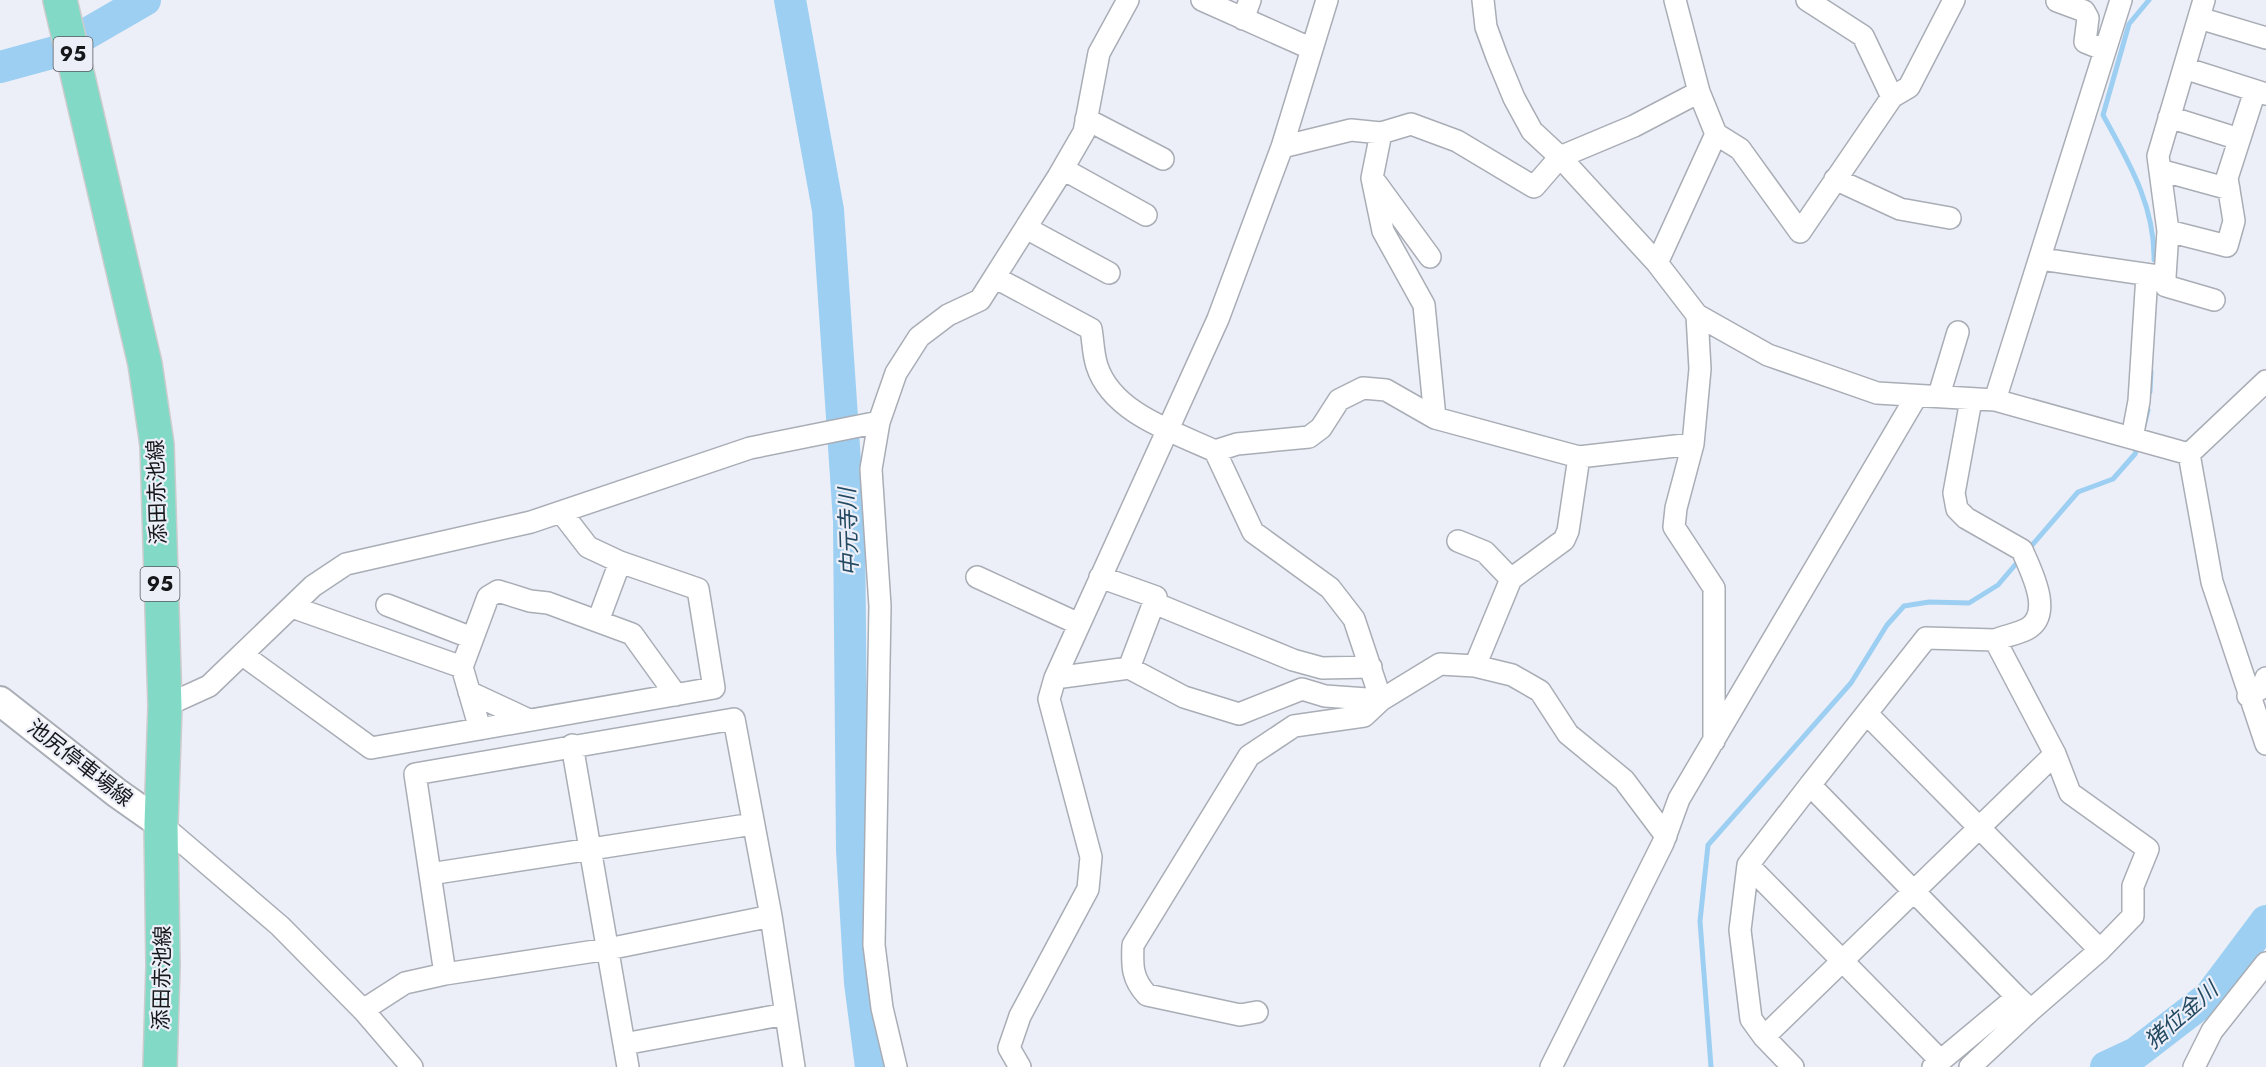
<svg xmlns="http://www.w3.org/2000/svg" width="2266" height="1067" viewBox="0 0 2266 1067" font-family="Jost,'Noto Sans JP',sans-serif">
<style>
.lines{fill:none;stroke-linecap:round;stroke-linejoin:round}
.stream{stroke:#9dcff2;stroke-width:5}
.river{stroke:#9dcff2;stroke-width:32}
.minor-casing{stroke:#a9adb5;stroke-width:24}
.secondary-casing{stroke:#a9adb5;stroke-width:32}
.primary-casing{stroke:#cccccd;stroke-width:36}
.minor{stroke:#fff;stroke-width:21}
.secondary{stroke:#fff;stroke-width:28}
.primary{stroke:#82d9c6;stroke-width:33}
.labels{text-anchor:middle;stroke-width:4.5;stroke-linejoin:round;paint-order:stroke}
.shield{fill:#eceff8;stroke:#56585d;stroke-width:1.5}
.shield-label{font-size:20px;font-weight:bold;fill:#16171a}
.street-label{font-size:21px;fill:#16171a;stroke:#eceff8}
.water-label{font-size:22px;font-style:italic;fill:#244a62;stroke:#eceff8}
</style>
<rect width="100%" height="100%" fill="#eceff8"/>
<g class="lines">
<path class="stream" d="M2149,0L2129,24L2103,115C2128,161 2155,205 2154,260
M2150,392L2151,371
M2143,430L2148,410
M2027,551L2078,492L2113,479L2135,454L2138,445
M1711,1067L1700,921L1708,845L1851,683L1887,625L1904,606L1929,602L1969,603L1998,585L2021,558"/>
<path class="river" d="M790,0L828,210L849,521L852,850L860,983L871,1067
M0,67L55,52L145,0
M2106,1067L2136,1053L2209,997L2266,921"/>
<defs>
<path id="minor" d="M1202,0L1312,49
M1483,0L1486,27L1497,57L1514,98L1532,131L1560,157L1657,263L1697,315L1768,355L1877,393L1995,400L2189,454
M1807,0L1863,36L1892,97
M2057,1L2084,11L2088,18L2085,42L2105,50
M2199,18L2266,38
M1243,19L1250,0
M2184,68L2266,94
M2169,117L2239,139
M1086,119L1163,159
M1381,133L1372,178L1383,231L1424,305L1435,418L1579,457
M1716,134L1740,149L1800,232L1892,97L1909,87L1954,0
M1282,147L1351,130L1381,133L1411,124L1457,141L1534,187L1560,157L1634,126L1699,92
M1063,169L1146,215
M2160,170L2229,189
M1835,179L1900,209L1950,218
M1376,183L1430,257
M1026,228L1109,273
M2168,231L2227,246L2234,221L2227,178L2255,91
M2041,259L2165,277L2168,231L2158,156L2204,0
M1657,263L1716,134L1699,92L1675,0
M2165,277L2166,286L2214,300
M996,278L1091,329C1093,340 1093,354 1097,366C1112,413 1174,432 1215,451L1237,444L1309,437L1321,428L1339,400L1363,388L1386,390L1435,418
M1697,315L1700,369L1693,444L1676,508L1674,527L1714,588V741
M1939,395L1958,332
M1971,400L1954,493L1957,509L1966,518L2022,550C2031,571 2054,614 2027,629C2017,634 2005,636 1995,640
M1995,400L2121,0
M879,422L871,469L880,606L874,945L882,1008L896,1067
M2132,438L2139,401L2147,275
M1215,451L1253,532L1330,588L1354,619L1381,700L1364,716L1294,726L1249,756L1133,945C1132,966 1132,979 1147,995L1240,1015L1257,1012
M2189,454L2212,582L2266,744
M2189,454L2266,381
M1458,541L1485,552L1511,579
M977,577L1079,624
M1100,577L1156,597L1129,668
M1154,603L1293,660L1322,668L1371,667
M387,605L472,638
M292,607L462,667L480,729
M598,621L620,562
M243,655L371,748L714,688L698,589L620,562L588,547L561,512
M1475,666L1512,675L1540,691L1568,734L1624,780L1666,836
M462,667L488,597L498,591L530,601L548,603L632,634L676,695
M1055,678L1129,668L1184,697L1239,714L1302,689L1325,696L1381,700L1440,664L1475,666L1511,579L1564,540L1568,531L1579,457L1693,444
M469,692L529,720
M2248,696L2262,688L2266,678
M165,706L209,686L313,586L346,564L531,522L750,448L879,422L896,373L919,337L948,315L980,300L1058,177L1084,132L1099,53L1128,0
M1867,714L2100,950
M734,719L771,916L608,949L445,974L415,774Z
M572,745L628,1067
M1810,785L1926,638L1995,640L2055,754L2070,793L2148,849L2133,886V916L2100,950L2031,1010L2017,997
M161,824L280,926L363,1010L412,1067
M1748,865L1941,1061
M430,874L753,824
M771,916L794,1067
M363,1010L405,983L445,974
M1764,1037L2055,754
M624,1044L786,1014
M1020,1067L1009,1048L1020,1016L1088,889L1091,857L1049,699L1055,678L1218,319L1282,147L1327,0
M1551,1067L1663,843L1679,799L1916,397
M1793,1067L1764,1037L1751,1019L1740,930L1748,865L1810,785L2017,997L1933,1067
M1970,1067L2031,1010
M2194,1067L2212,1031L2266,963"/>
<path id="secondary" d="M0,701L117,793L161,824"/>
<path id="primary" d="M60,0L145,364L157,445L165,706L161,824L163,966L160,1067"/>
</defs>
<use href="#minor" class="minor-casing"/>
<use href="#secondary" class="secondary-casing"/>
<use href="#primary" class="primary-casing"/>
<use href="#minor" class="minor"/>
<use href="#secondary" class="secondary"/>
<use href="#primary" class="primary"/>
</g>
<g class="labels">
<g class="shield">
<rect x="53.5" y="37" width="39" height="34" rx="4.5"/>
<rect x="140.5" y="567" width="39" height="34" rx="4.5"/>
</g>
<g class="shield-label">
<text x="73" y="61">95</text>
<text x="160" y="591">95</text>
</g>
<g class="street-label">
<text transform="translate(157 492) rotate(-92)" y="7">添田赤池線</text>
<text transform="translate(80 763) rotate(38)" y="7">池尻停車場線</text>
<text transform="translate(162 978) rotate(-89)" y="7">添田赤池線</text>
</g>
<g class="water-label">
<text transform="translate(848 532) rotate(-92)" y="8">中元寺川</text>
<text transform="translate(2181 1015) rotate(-41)" y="8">猪位金川</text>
</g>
</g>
</svg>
